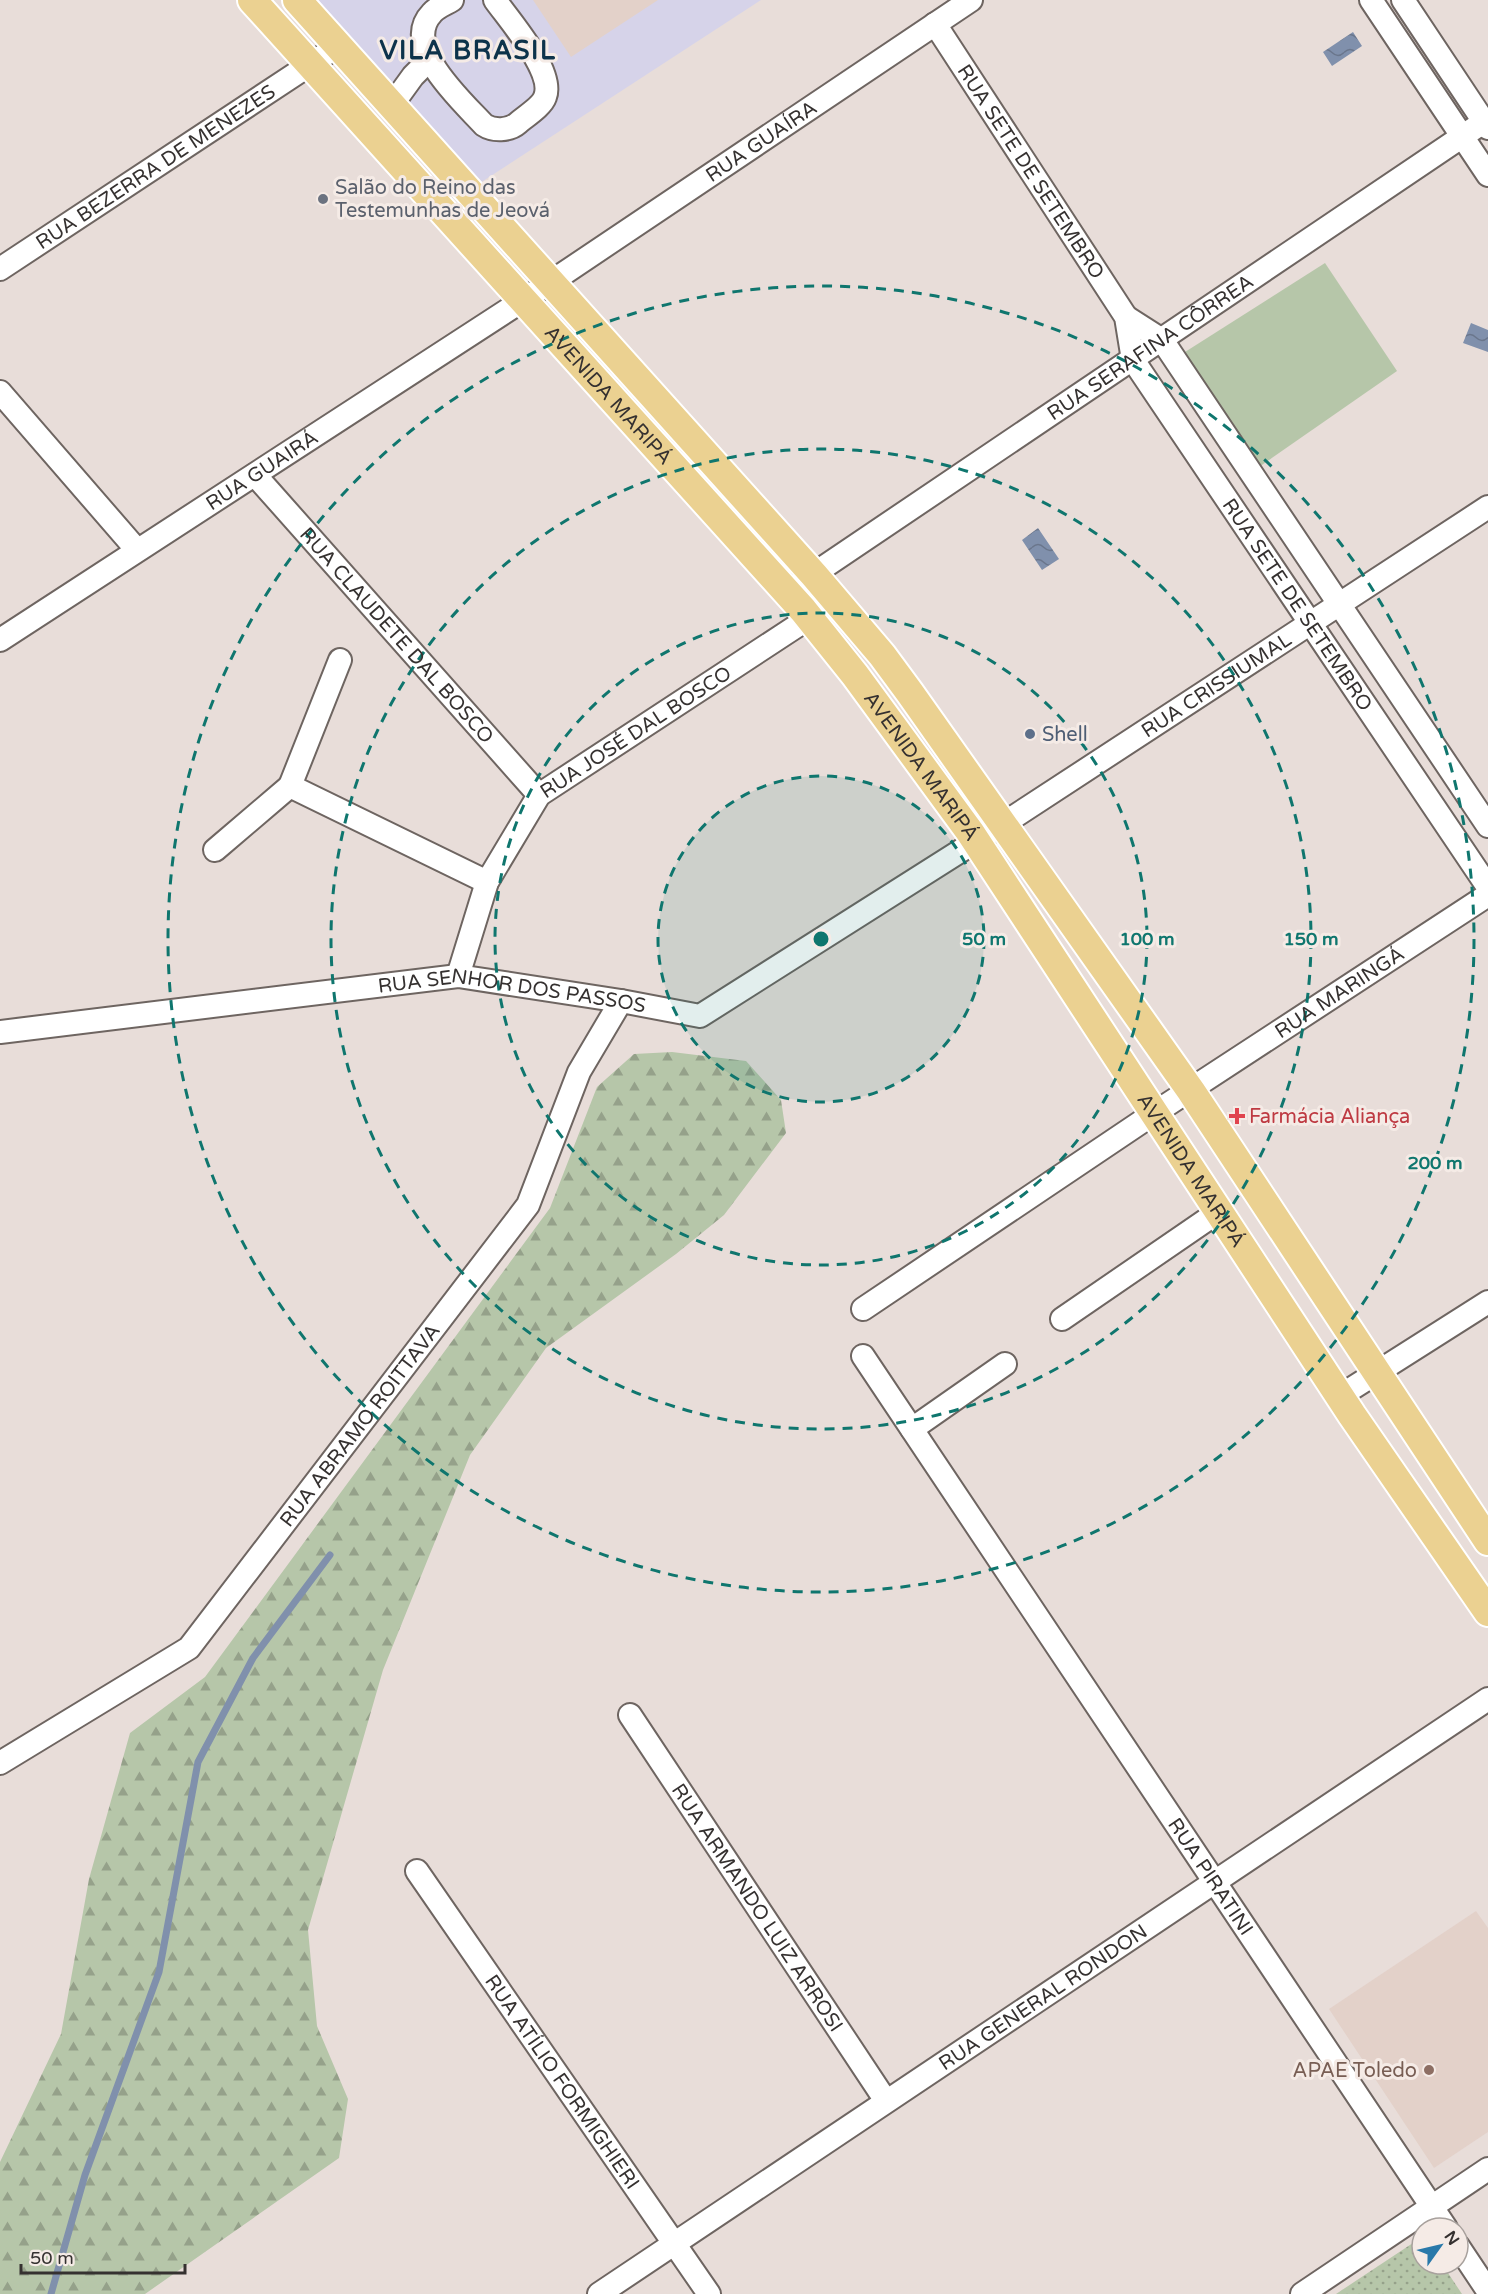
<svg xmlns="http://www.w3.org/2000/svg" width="1488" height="2294" viewBox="0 0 1488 2294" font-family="'Varela Round',sans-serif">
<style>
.commercial{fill:#d6d3e9}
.built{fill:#e3d1c9}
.grass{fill:#b6c6a9}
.forest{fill:url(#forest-firs)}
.park{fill:url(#park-dots)}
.water{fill:url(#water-waves)}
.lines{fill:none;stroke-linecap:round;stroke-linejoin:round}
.stream{stroke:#8090ac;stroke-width:7}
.minor-casing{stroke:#6e6561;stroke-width:26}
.major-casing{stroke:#fff;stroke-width:32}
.minor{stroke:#fff;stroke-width:22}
.major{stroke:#ebd191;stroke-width:28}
.ring{fill:none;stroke:#0f766e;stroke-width:3;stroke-dasharray:10 8}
.worship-dot{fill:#6b7280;stroke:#f5ebe6;stroke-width:2}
.service-dot{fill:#5c6f8a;stroke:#f5ebe6;stroke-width:2}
.health-dot{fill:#e0444e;stroke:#f5ebe6;stroke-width:2}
.education-dot{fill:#8d6e63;stroke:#f5ebe6;stroke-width:2}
.labels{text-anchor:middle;stroke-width:6;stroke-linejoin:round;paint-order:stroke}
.street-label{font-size:20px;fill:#353130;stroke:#f5ebe6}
.worship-label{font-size:20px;fill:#5b616d;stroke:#f5ebe6;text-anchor:start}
.service-label{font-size:20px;fill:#4e5e75;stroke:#f5ebe6;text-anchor:start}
.health-label{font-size:20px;fill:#be3a42;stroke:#f5ebe6;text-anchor:start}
.education-label{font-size:20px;fill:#785e54;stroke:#f5ebe6;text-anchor:end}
.district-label{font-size:26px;font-weight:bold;letter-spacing:1.5px;fill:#0d334b;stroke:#f5ebe6}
.centre{fill:#0f766e;stroke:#f5ebe6;stroke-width:3}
.ring-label{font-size:18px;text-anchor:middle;font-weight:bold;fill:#0f766e;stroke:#f5ebe6;stroke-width:6;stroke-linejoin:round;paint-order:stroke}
</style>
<defs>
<pattern id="forest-firs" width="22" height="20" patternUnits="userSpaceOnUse" patternTransform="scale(1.5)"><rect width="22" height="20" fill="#b6c6a9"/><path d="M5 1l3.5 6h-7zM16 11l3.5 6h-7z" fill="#95a18a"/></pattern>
<pattern id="park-dots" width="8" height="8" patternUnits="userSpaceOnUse" patternTransform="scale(1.5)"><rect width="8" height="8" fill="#b6c6a9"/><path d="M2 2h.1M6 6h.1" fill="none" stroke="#95a18a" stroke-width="1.8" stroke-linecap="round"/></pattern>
<pattern id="water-waves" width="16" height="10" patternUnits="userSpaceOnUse" patternTransform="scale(1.5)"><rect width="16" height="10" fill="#8090ac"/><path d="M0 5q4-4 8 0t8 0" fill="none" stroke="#6a768c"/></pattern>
</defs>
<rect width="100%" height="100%" fill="#e8ddd9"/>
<path class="commercial" d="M315,0H761L477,185Z"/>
<path class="built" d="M533,0H658L571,57Z
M1476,1911L1488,1928V2132L1434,2168L1329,2009Z"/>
<path class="grass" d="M1325,263L1397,371L1259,467L1185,352Z"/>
<path class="forest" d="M672,1052L746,1061L781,1100L786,1133L724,1215L676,1254L546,1348L470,1455L383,1670L308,1930L317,2026L348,2099L339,2158L145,2294H0V2162L61,2034L89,1879L130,1733L205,1677L550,1208L597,1087L634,1054Z"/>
<path class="park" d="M1422,2237V2264H1442L1462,2294H1336Z"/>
<path class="water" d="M1353,32L1362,46L1332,66L1323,52Z
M1471,323L1488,330V352L1463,343Z
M1038,528L1059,559L1042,570L1022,540Z"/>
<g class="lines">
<path class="stream" d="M51,2294L85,2175L159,1972L198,1762L253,1658L330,1555"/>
<defs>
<g id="minor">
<path d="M452,0C446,4 437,7 432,13C400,46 462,101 484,125C493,131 509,131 518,123C526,116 542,106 545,97C555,72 510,21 495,0"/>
<path d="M1371,0L1488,175"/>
<path d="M1403,0L1488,128"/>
<path id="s1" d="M935,24L1126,317L1133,360L1488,887"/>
<path d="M392,105L413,76L429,60"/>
<path id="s2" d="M0,269L338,46"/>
<path d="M1126,317L1162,340L1488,826"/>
<path d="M0,392L137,550"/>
<path id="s3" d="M255,475L539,795"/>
<path id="s4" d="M787,592L1488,119"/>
<path id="s5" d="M0,640L551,282L971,0"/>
<path d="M340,660L290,786L487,882"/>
<path d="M215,850L290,786"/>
<path id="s6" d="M458,976L487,882L539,795L809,618"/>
<path id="s7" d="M0,1032L458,976L621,1001L700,1016L1003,824L1488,507"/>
<path id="s8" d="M863,1309L1153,1114L1488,895"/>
<path d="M1062,1319L1218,1212"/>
<path id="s9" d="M863,1356L1446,2228"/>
<path d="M1340,1396L1488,1302"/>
<path d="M912,1429L1005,1364"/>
<path id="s10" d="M630,1715L886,2101"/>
<path id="s11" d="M0,1763L189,1648L528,1205L579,1072L621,1001"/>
<path id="s12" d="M417,1871L709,2294"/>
<path d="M1458,2246L1488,2291"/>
<path id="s13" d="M599,2294L1488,1699"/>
<path d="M1302,2294L1488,2169"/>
</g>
<g id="major">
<path id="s14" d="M252,0L803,610L855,675L970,832L1352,1415L1488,1612"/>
<path d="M297,0L814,575L882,655L910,693L1191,1091L1488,1541"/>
</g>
</defs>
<use href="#minor" class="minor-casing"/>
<use href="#major" class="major-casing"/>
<use href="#minor" class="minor"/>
<use href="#major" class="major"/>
</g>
<circle cx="821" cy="939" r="163" fill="#0f766e" fill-opacity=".12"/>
<g class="ring">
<circle cx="821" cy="939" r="163"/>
<circle cx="821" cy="939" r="326"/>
<circle cx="821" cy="939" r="490"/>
<circle cx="821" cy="939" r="653"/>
</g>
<circle class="worship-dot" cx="323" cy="199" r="6"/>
<circle class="service-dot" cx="1030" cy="734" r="6"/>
<path class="health-dot" d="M1234 1107h6v6h6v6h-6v6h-6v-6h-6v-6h6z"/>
<circle class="education-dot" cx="1429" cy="2070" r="6"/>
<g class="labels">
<g class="street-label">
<text dy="7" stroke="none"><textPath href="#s5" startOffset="910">RUA GUAÍRA</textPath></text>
<text dy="7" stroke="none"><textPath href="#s2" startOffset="186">RUA BEZERRA DE MENEZES</textPath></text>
<text dy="7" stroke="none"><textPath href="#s1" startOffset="176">RUA SETE DE SETEMBRO</textPath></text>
<text dy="7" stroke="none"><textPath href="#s4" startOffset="438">RUA SERAFINA CÔRREA</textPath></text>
<text dy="7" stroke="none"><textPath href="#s14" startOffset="532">AVENIDA MARIPÁ</textPath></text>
<text dy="7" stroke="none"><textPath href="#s5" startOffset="312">RUA GUAIRÁ</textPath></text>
<text dy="7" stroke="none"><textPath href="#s1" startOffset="688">RUA SETE DE SETEMBRO</textPath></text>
<text dy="7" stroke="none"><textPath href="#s3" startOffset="214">RUA CLAUDETE DAL BOSCO</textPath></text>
<text dy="7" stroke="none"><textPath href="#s7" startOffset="1320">RUA CRISSIUMAL</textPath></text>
<text dy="7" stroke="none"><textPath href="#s6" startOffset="315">RUA JOSÉ DAL BOSCO</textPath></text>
<text dy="7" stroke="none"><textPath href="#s14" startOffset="1018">AVENIDA MARIPÁ</textPath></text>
<text dy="7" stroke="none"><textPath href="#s8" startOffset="572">RUA MARINGÁ</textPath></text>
<text dy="7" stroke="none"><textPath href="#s7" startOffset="516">RUA SENHOR DOS PASSOS</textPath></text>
<text dy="7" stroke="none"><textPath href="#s14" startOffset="1504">AVENIDA MARIPÁ</textPath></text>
<text dy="7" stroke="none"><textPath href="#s11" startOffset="502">RUA ABRAMO ROITTAVA</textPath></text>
<text dy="7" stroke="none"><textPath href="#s9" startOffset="626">RUA PIRATINI</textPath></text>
<text dy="7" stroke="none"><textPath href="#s10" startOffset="231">RUA ARMANDO LUIZ ARROSI</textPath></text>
<text dy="7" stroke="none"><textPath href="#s13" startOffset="534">RUA GENERAL RONDON</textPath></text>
<text dy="7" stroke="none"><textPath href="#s12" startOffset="256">RUA ATÍLIO FORMIGHIERI</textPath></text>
</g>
<g class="worship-label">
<text x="335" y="194">Salão do Reino das<tspan x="335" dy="23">Testemunhas de Jeová</tspan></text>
</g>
<g class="service-label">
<text x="1042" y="741">Shell</text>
</g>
<g class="health-label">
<text x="1249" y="1123">Farmácia Aliança</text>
</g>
<g class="education-label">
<text x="1417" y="2077">APAE Toledo</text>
</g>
<g class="district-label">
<text x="468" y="59">VILA BRASIL</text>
</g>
</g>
<circle cx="821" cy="939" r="9" class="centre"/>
<g class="ring-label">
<text x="984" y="945">50 m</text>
<text x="1147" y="945">100 m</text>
<text x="1311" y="945">150 m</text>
<text x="1435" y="1169">200 m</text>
</g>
<g transform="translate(1440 2246) rotate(56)"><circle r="28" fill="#f5ebe6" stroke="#a8a19d" stroke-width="1.5"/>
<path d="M0-4.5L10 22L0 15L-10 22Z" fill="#2979aa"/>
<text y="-9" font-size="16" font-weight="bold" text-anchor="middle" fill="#353130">N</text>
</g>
<path d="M21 2264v9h164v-9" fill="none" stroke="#353130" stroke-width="3"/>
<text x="30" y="2264" font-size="18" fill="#353130" stroke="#f5ebe6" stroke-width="4.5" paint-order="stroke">50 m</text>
</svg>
